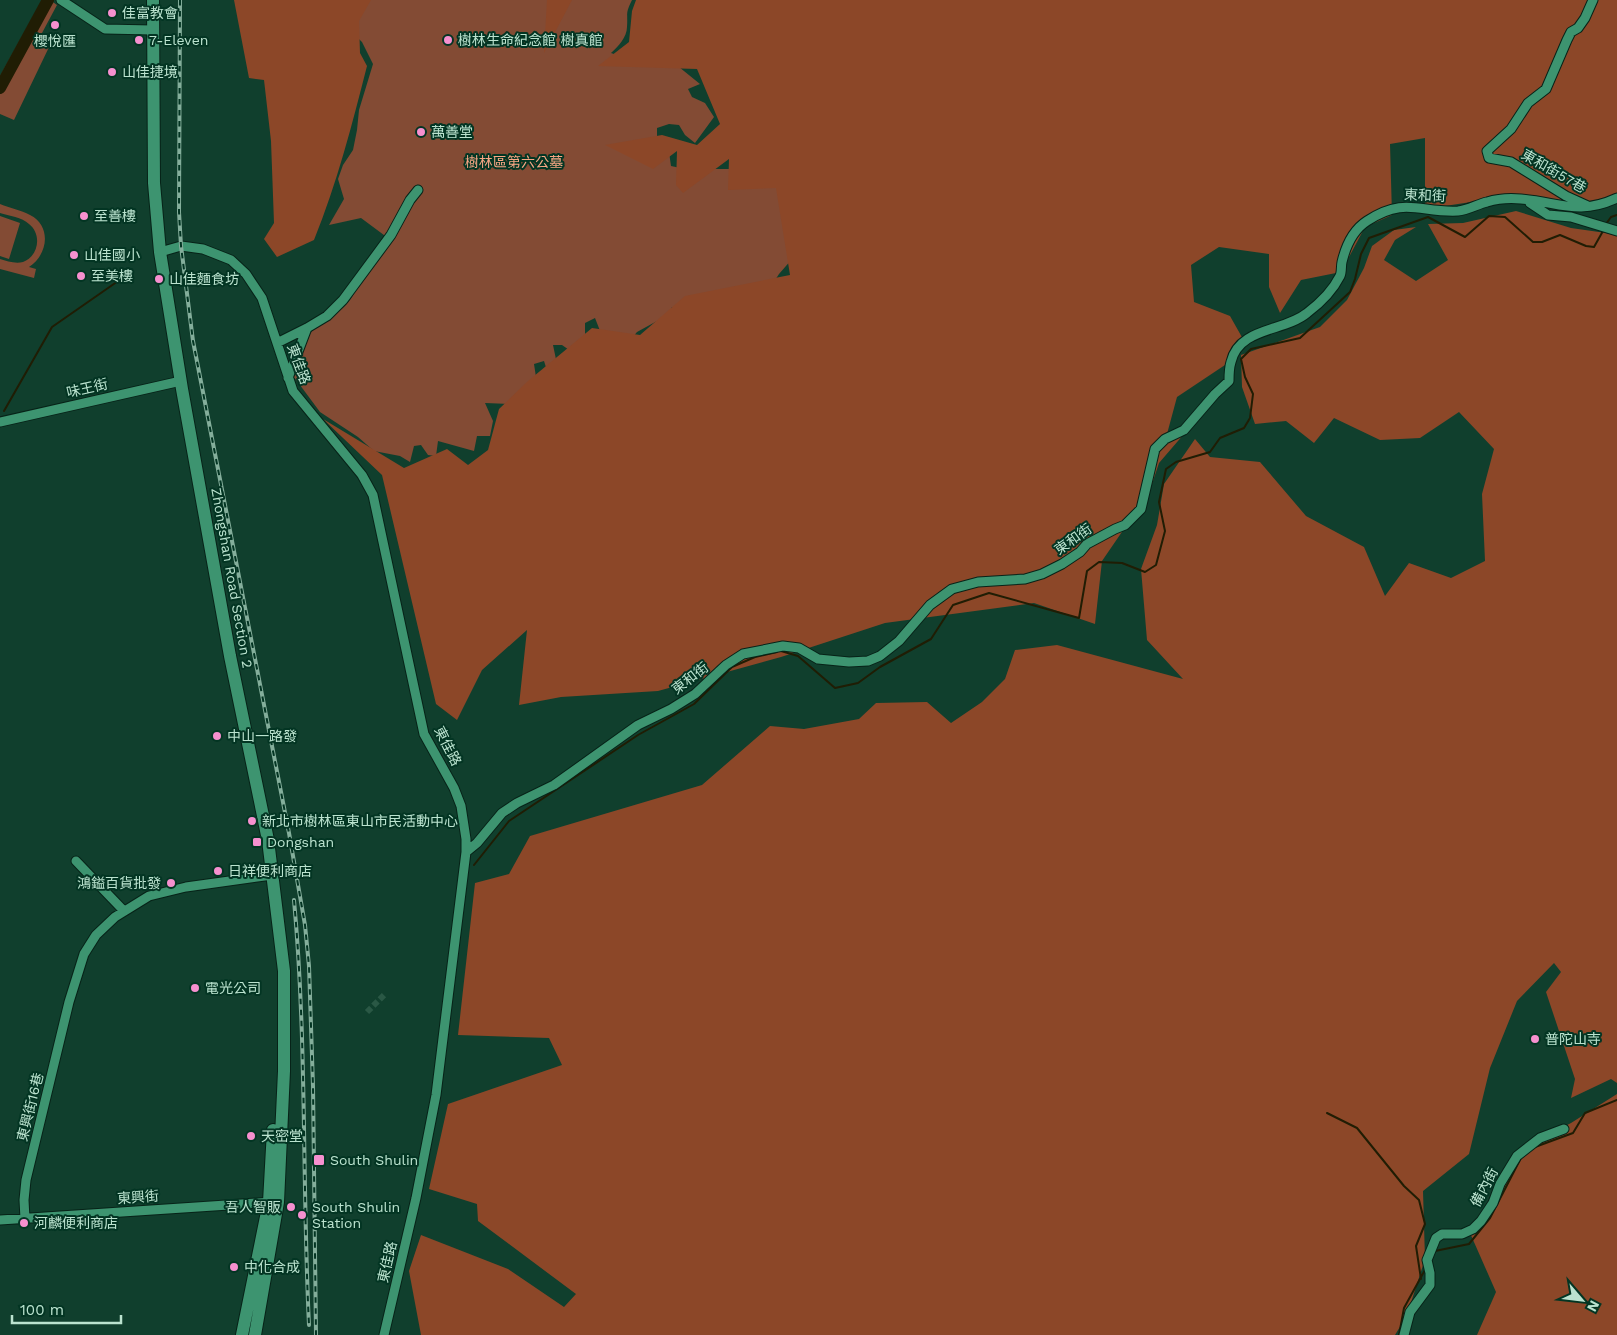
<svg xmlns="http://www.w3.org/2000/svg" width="1617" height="1335" viewBox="0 0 1617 1335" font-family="'Work Sans','Noto Sans TC',sans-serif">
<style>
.green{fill:#834b34}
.forest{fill:#8c4728}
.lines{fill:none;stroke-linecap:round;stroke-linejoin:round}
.stream{stroke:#201d04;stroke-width:2}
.river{stroke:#201d04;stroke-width:12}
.pedestrian-tunnel{stroke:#2a5845;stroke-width:6;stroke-dasharray:6 3;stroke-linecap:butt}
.minor-casing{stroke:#072318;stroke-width:11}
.secondary-casing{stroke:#072318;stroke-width:14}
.minor{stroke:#3d9470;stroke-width:9}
.secondary{stroke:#3d9470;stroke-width:12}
.rail-casing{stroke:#84ae9b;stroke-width:4}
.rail{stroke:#033523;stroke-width:2;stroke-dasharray:5.5;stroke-linecap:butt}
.poi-dot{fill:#f690cf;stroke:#033523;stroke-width:2}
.labels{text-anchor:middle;stroke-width:4;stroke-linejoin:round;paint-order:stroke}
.poi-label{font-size:14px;fill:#bbe3cf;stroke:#033523;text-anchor:start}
.park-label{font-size:14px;fill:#f8a785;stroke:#033523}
.street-label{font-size:14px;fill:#bbe3cf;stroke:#033523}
</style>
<rect width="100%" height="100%" fill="#103f2d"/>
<path class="green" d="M42,0H50L57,5L42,33L51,43L14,120L0,114V76Z
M359,0H632C625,14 628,13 627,27C627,37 618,47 611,53L640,63L679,67L700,84L688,89L692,97L705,103L714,117L695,143L685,135L679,125L669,124L657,128V137L669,152L671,166L685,169H743L797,176L799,251L779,274L766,294L681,311L672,307L668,315L637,332L627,344L604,341L595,318L585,323V338L572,352L562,345H553L557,364L550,380L544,361L534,364L536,377L513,404L485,403L493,421L490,436H477L474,451L438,441L436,456L428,455L421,445L414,446L410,462L400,456L374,451L358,437L320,412L294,377C298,365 304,339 313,330C327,317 346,311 354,293L392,241L361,218L329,225L344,199L338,179L343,165L353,150L357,130L359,110L373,64L362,42L353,33Z
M0,204C10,208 21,210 30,215C52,226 48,255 29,267L36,269L34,278L0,269V259C7,261 15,264 23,262C39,256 42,234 29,224C22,217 9,216 0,213Z
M0,216L20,223L9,259L0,256Z"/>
<path class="forest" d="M234,0H371L359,21L360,53L367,66C352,125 337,183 314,240L277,257L264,239L274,223L271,141L264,80L249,78Z
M547,0H572L544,53Z
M636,0H1617V197L1609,202L1568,200L1549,204L1491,199L1425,209V138L1390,144L1392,215L1365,227L1341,272L1301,280L1280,313L1269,287V254L1219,247L1191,265L1194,302L1230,316L1243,339L1225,365L1177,397L1167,434H1184L1159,463L1144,508L1126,526L1102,561L1095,624L1034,603L885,623L781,657L658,691L561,697L519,705L527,630L482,670L457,720L436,704L382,475L323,419L404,468L447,449L468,465L488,450L499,409L528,381L592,328L640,335L685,296L790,275L776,188L728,190L729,159L683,193L676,185L677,151L653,169L605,145L662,135L697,145L720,124L697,69L598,66L629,42L632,11Z
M1516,211L1571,228L1606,233L1617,236V1083L1611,1079L1571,1098L1575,1079L1546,992L1561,972L1554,963L1517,1001L1490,1068L1469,1154L1423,1191L1425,1259L1407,1315L1395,1335H421L409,1271L421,1235L508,1269L564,1307L576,1294L478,1221L477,1204L429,1189L448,1104L562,1065L549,1038L458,1035L475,883L509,874L530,836L702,785L770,726L804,729L859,719L876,703L927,702L951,723L982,702L1005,679L1015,650L1057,645L1183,679L1147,640L1141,569L1157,525L1164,484L1195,439L1210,457L1260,462L1306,516L1364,547L1385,596L1409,563L1451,578L1485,561L1482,494L1494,449L1459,412L1420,438L1380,440L1334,418L1314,443L1286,421L1255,424L1242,387L1241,355L1320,327L1347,300L1364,268L1372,246L1394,230L1416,227L1395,240L1384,260L1416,281L1448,260L1428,224L1463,223Z
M1617,1094V1335H1477L1496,1292L1470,1233L1523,1148L1571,1123Z"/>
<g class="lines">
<path class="stream" d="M0,79L44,0
M1606,224L1611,217L1617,215
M4,411L52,327L121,279
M781,651L798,656L835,688L858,683L880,667L931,639L953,605L989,593L1079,618L1087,571L1099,562L1122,563L1145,572L1156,565L1165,531L1159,502L1166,469L1176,462L1210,452L1220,438L1244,428L1250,418L1253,394L1245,377L1241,359L1251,349L1300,338L1350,292L1355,279L1361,254L1369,238L1428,217L1465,237L1489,216L1505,217L1533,242H1542L1560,235L1586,246L1594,247L1603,231
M474,865L509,821L638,735L694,704L732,667L755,657L777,652
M1327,1113L1357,1128L1404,1186L1419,1200L1425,1224L1416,1246L1421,1279
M1535,1147L1573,1133L1585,1113L1617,1100
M1435,1251L1469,1244L1490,1218L1522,1156
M1399,1335L1404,1308L1426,1268"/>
<path class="river" d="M0,88L48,0"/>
<path class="pedestrian-tunnel" d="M367,1012L386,993"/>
<defs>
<path id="minor" d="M61,0L105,29L152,30
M1530,203L1548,215L1571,217L1617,231
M1588,206L1566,196L1511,162L1489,158L1487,151L1511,129L1528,103L1546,89L1567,40L1571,32L1578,28L1585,18L1593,0
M160,252L181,246L203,249L231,260L246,274L262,298L293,391L362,475L373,495L424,734L454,788L461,806L466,839V852L436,1095L416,1198L384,1335
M277,343L307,328L327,316L343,300L391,235L410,200L418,190
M288,378L307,328
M0,422L181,381
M466,852L477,843L502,813L517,803L554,785L638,725L671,709L695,694L726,665L743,654L783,646L799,648L818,659L849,662L868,661L880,656L899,641L930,605L952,589L978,582L1025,579L1042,574L1062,564L1080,552L1087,544L1115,529L1125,525L1141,509L1155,449L1165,439L1184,430L1215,394L1229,381C1229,375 1229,368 1231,362C1239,327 1284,332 1307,313C1319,304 1333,290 1340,276C1342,272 1341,266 1342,262C1346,245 1353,230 1367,221C1405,196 1420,213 1458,211C1468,210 1478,204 1487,202C1497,199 1511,198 1521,199C1559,202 1578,216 1617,198
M76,861L124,911
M25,1219L24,1200L26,1180L69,1002L84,954L96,935L115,917L149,896L186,887L272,875
M0,1220L273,1202
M1404,1335L1410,1312L1430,1285V1273L1427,1260L1436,1238L1442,1234H1462L1473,1229L1481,1221L1493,1203L1500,1184L1517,1156L1540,1138L1564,1129"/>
<path id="secondary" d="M153,0L154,183L160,252L182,389L230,656L268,840L284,971V1071L278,1202L255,1335
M242,1335L269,1202L273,1130"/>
</defs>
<use href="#minor" class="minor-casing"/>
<use href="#secondary" class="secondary-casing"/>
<use href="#minor" class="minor"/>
<use href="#secondary" class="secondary"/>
<defs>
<path id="rail" d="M180,0L179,212L181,246L193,341L289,833L305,925L309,966L313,1086L316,1335
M294,900C307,1042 302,1183 309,1325"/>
</defs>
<use href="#rail" class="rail-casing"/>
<use href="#rail" class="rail"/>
</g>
<g class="poi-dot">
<circle cx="112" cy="13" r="5"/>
<circle cx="55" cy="25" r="5"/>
<circle cx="139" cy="40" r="5"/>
<circle cx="448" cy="40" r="5"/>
<circle cx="112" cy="72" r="5"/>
<circle cx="421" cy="132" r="5"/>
<circle cx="84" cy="216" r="5"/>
<circle cx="74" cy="255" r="5"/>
<circle cx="81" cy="276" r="5"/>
<circle cx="159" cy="279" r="5"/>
<circle cx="217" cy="736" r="5"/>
<circle cx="252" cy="821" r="5"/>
<rect x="252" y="837" width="10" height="10" rx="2.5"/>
<circle cx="218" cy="871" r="5"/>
<circle cx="171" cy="883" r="5"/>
<circle cx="195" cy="988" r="5"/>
<circle cx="1535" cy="1039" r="5"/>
<circle cx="251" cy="1136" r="5"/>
<rect x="313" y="1154" width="12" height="12" rx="2.5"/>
<circle cx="291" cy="1207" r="5"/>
<circle cx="302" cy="1215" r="5"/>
<circle cx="24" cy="1223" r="5"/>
<circle cx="234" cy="1267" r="5"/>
</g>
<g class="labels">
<g class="poi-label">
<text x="122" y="18">佳富教會</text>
<text x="149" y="45">7-Eleven</text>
<text x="458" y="45">樹林生命紀念館 樹真館</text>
<text x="55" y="46" text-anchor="middle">櫻悅匯</text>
<text x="122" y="77">山佳捷境</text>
<text x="431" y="137">萬善堂</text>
<text x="94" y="221">至善樓</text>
<text x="84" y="260">山佳國小</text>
<text x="91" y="281">至美樓</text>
<text x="169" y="284">山佳麵食坊</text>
<text x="227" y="741">中山一路發</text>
<text x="262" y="826">新北市樹林區東山市民活動中心</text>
<text x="267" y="847">Dongshan</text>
<text x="228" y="876">日祥便利商店</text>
<text x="161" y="888" text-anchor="end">鴻鎰百貨批發</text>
<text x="205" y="993">電光公司</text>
<text x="1545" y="1044">普陀山寺</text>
<text x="261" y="1141">天密堂</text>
<text x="330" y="1165">South Shulin</text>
<text x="281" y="1212" text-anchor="end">吾人智販</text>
<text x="312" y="1212">South Shulin<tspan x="312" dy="16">Station</tspan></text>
<text x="34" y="1228">河麟便利商店</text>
<text x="244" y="1272">中化合成</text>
</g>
<g class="park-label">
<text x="514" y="167">樹林區第六公墓</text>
</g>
<g class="street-label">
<text transform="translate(1554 171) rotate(30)" y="5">東和街57巷</text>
<text transform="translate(1425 195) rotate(3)" y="5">東和街</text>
<text transform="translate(299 364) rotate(70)" y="5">東佳路</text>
<text transform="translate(87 388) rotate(-13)" y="5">味王街</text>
<text transform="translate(1073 539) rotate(-35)" y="5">東和街</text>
<text transform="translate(232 578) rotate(80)" y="5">Zhongshan Road Section 2</text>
<text transform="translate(690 678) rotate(-38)" y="5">東和街</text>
<text transform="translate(448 746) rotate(63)" y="5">東佳路</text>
<text transform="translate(30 1107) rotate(-76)" y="5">東興街16巷</text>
<text transform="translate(1484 1187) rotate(-62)" y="5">備內街</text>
<text transform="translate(138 1197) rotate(-4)" y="5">東興街</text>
<text transform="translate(387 1262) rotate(-77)" y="5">東佳路</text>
</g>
</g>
<g transform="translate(1582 1300) rotate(118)" stroke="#033523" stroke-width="4" paint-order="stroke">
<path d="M0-4L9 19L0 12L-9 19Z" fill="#bbe3cf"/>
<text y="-8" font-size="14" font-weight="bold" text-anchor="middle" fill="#bbe3cf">N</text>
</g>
<path d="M12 1315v8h109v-8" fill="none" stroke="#bbe3cf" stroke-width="2.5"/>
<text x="20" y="1315" font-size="15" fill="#bbe3cf" stroke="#033523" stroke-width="4" paint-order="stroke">100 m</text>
</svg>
